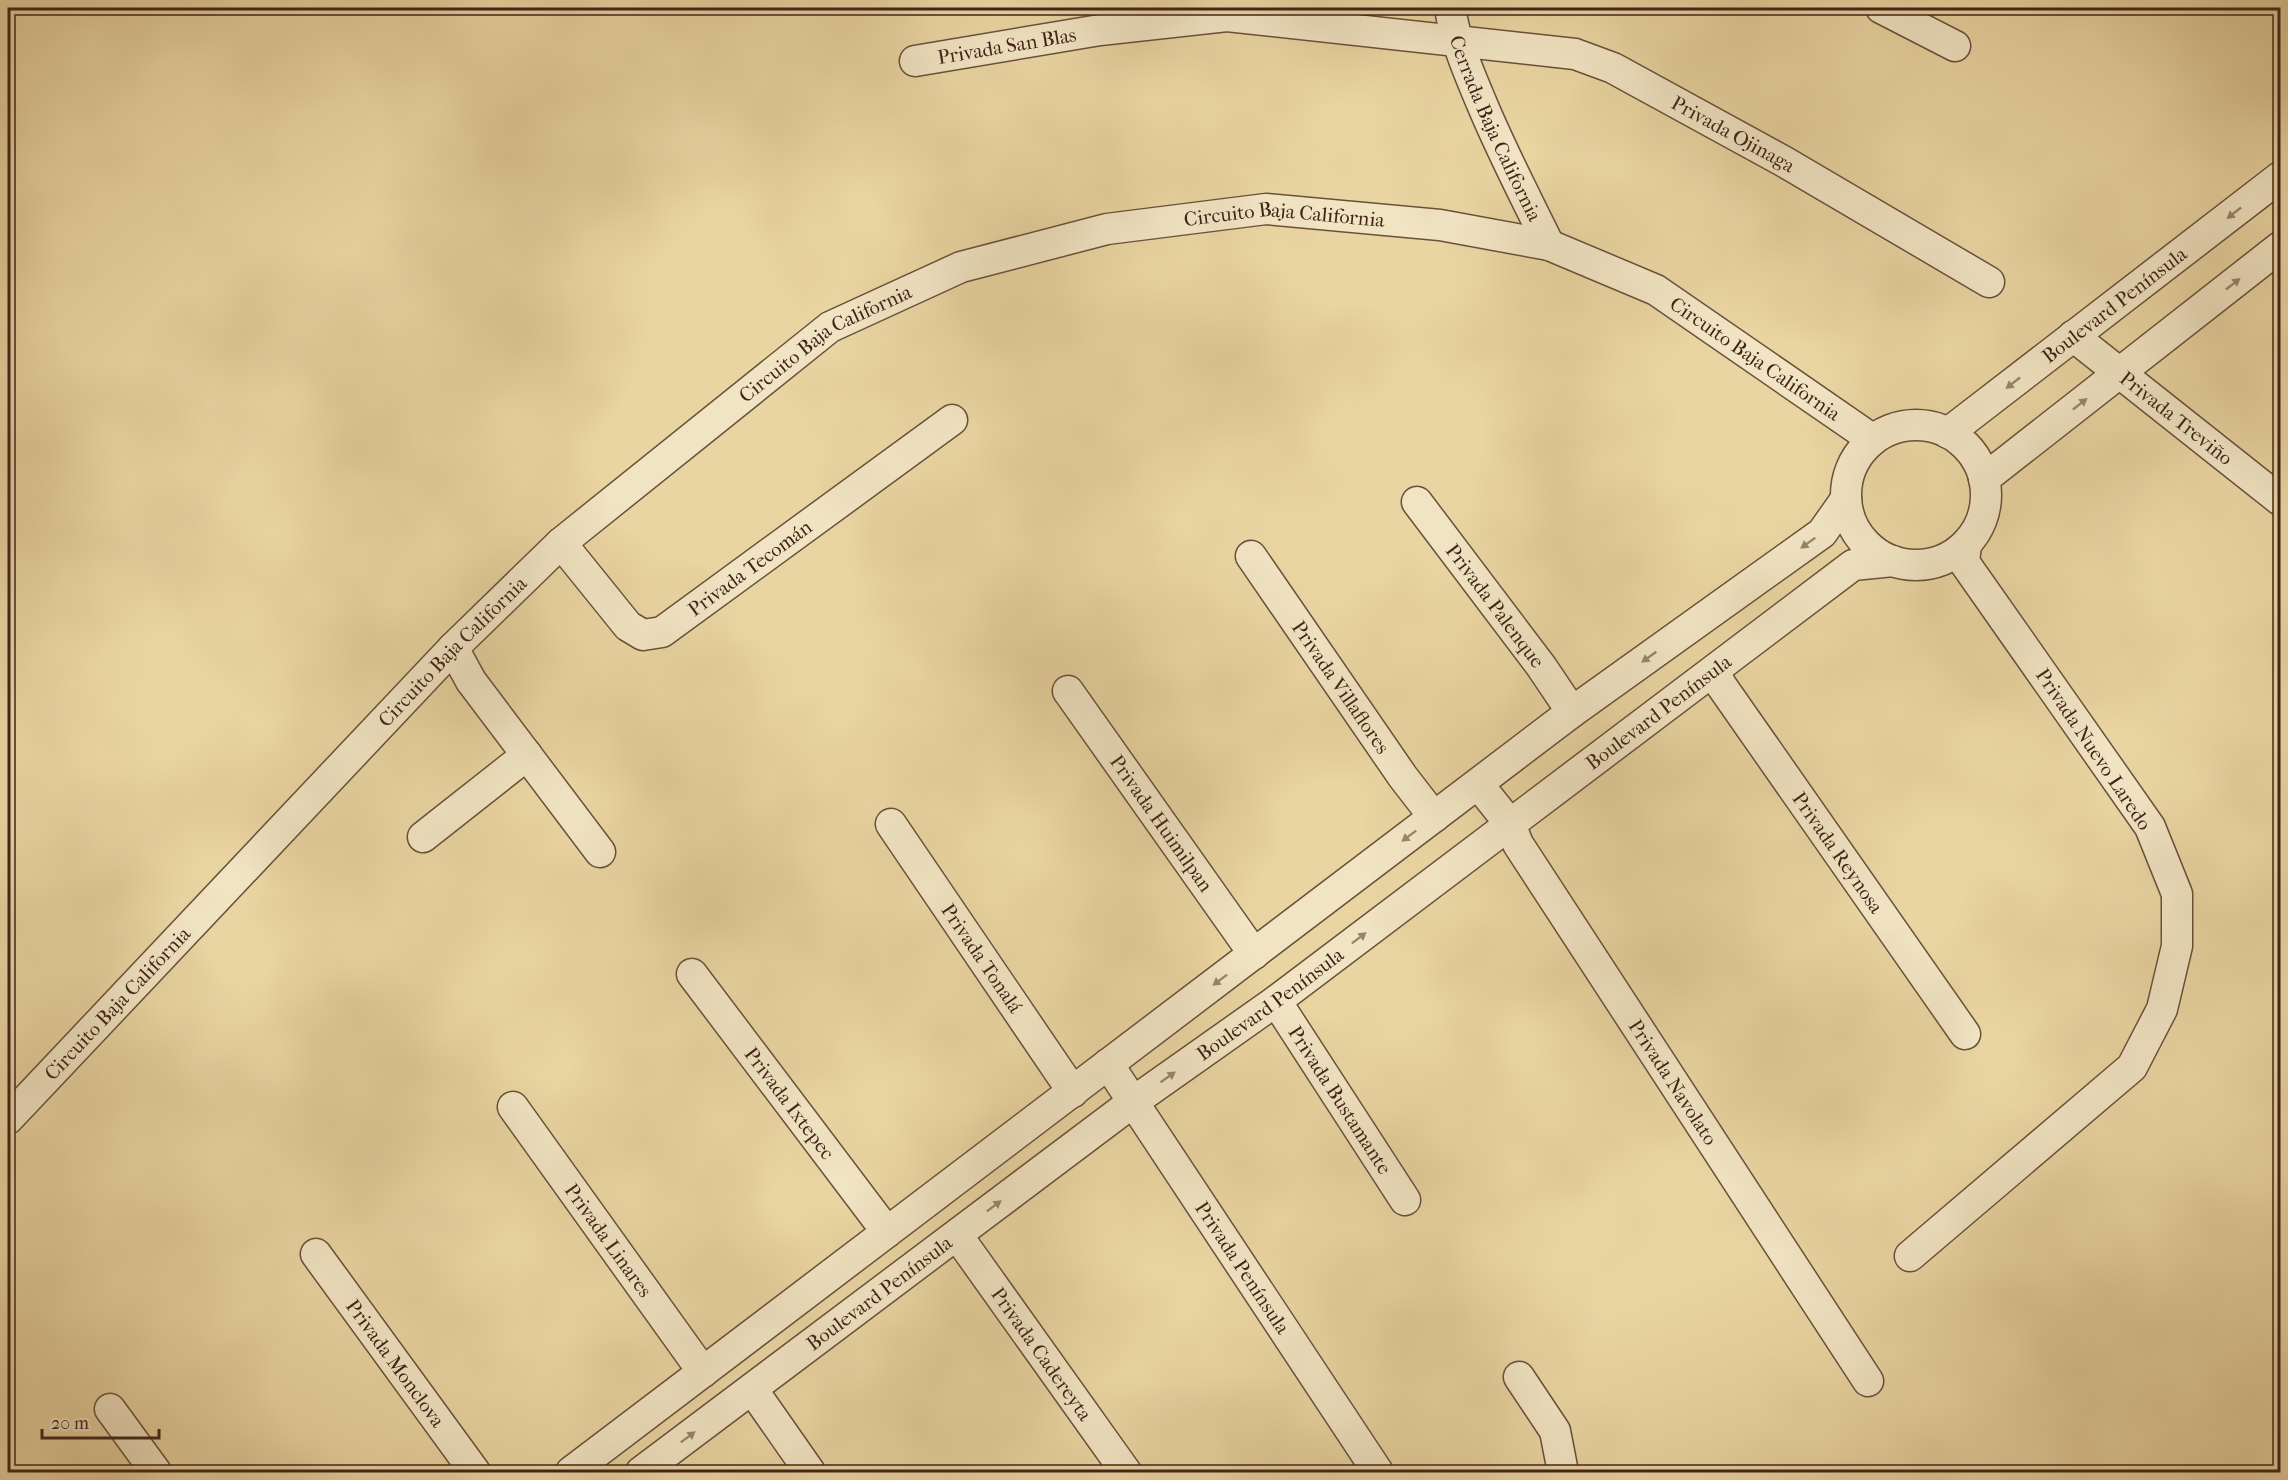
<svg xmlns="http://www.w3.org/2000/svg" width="2288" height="1480" viewBox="0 0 2288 1480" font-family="'IM FELL French Canon',serif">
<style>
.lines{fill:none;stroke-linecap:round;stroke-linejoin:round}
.minor-casing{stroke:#6a503b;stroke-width:33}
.minor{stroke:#f1e4c3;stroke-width:30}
.oneway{fill:#98846e}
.labels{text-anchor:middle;stroke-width:4.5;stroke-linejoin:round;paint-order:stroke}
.street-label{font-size:20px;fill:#402419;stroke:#f1e4c3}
</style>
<rect width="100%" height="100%" fill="#e9d5a2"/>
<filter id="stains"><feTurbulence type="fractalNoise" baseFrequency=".00333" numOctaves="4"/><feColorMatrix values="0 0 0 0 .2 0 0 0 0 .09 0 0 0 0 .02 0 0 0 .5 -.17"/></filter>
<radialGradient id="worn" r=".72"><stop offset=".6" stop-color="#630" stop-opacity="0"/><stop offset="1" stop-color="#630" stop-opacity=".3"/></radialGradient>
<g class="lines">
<defs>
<g id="minor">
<path id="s1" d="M1450,8C1455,41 1469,73 1482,104C1502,152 1526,198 1549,245"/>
<path d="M1881,8L1955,46"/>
<path id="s2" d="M915,61L1100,30L1227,16L1575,54L1613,68L1783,161L1989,282"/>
<path id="s3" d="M2073,336L2280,500"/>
<circle cx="1916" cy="495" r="70"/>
<path id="s4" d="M1948,433L2280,177"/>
<path d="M1984,479L2280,247"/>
<path id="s5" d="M1417,502L1541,666L1572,712"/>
<path id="s6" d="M561,543L628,626L643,635L662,632L952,420"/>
<path id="s7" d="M1251,556L1403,777L1434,817"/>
<path d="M453,648L471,681L600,852"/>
<path id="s8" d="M1714,671L1721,685L1965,1034"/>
<path id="s9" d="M1068,691L1254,954"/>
<path id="s10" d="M1478,784L1510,824L1518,844L1868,1381"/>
<path id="s11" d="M891,824L1073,1092"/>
<path d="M423,837L527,755"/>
<path id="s12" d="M692,974L887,1232"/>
<path id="s13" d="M1276,1001L1405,1200"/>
<path id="s14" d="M1108,1064L1378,1472"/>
<path id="s15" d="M513,1107L703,1372"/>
<path id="s16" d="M8,1119L453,648L561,543L830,327L961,267L1107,229L1266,209L1440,225L1549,245L1656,290L1872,439"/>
<path id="s17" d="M957,1235L1126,1472"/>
<path id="s18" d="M316,1254L475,1472"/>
<path d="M1910,1256L2132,1067L2162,1009L2177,946V894L2150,827L1964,562L1966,545"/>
<path d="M1519,1377L1555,1431L1563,1472"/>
<path d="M752,1389L810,1472"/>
<path d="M110,1409L156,1472"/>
<path d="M571,1472L1572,712L1822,533L1846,499"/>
<path id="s19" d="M641,1472L1133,1102L1276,1001L1853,565L1893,561"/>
</g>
</defs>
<use href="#minor" class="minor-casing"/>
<use href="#minor" class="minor"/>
</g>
<defs><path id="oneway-solid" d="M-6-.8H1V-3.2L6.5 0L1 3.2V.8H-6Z" transform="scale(1.5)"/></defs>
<g class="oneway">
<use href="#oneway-solid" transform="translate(2234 213) rotate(142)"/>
<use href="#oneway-solid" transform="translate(2233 284) rotate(-38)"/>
<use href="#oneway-solid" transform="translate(2013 383) rotate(142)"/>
<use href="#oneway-solid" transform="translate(2080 404) rotate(-38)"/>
<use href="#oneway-solid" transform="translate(1808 543) rotate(144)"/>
<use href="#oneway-solid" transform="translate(1649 657) rotate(144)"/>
<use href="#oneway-solid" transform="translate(1409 836) rotate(143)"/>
<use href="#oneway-solid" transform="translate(1359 938) rotate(-37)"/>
<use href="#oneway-solid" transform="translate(1220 980) rotate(143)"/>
<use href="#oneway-solid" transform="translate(1168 1077) rotate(-35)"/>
<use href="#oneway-solid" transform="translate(994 1206) rotate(-37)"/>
<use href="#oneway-solid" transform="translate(688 1437) rotate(-37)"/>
</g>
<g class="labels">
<g class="street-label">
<text dy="7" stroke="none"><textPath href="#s2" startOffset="93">Privada San Blas</textPath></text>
<text dy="7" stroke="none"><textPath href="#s1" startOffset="129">Cerrada Baja California</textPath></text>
<text dy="7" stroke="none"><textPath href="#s2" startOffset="843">Privada Ojinaga</textPath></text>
<text dy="7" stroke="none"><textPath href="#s16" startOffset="1617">Circuito Baja California</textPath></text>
<text dy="7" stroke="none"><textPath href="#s4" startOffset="210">Boulevard Península</textPath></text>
<text dy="7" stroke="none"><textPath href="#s16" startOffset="1131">Circuito Baja California</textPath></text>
<text dy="7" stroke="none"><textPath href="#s16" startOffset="2121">Circuito Baja California</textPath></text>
<text dy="7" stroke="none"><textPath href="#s3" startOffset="132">Privada Treviño</textPath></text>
<text dy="7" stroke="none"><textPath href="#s6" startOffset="252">Privada Tecomán</textPath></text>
<text dy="7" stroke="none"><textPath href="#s5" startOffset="130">Privada Palenque</textPath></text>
<text dy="7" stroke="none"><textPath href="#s16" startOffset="645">Circuito Baja California</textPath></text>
<text dy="7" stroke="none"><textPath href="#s7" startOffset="159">Privada Villaflores</textPath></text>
<text dy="7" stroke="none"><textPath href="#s19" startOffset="1270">Boulevard Península</textPath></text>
<text transform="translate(2094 749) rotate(56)" y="7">Privada Nuevo Laredo</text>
<text dy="7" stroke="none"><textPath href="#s9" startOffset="162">Privada Huimilpan</textPath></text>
<text dy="7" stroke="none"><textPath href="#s8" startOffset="220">Privada Reynosa</textPath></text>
<text dy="7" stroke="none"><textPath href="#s11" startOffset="162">Privada Tonalá</textPath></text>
<text dy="7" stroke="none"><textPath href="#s16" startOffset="159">Circuito Baja California</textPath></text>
<text dy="7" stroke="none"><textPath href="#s19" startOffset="784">Boulevard Península</textPath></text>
<text dy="7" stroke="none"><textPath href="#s10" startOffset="357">Privada Navolato</textPath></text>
<text dy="7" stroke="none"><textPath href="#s13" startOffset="118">Privada Bustamante</textPath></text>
<text dy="7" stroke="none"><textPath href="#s12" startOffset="162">Privada Ixtepec</textPath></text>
<text dy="7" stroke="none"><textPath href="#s15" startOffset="164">Privada Linares</textPath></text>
<text dy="7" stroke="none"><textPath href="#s14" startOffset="244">Privada Península</textPath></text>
<text dy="7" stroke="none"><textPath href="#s19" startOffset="298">Boulevard Península</textPath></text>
<text dy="7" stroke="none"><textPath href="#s17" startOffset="146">Privada Cadereyta</textPath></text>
<text dy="7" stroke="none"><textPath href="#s18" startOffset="135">Privada Monclova</textPath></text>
</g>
</g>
<rect width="2288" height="1480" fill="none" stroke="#e9d5a2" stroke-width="30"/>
<rect x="9" y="9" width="2270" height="1462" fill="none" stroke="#402419" stroke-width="3"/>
<rect x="15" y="15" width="2258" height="1450" fill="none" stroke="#402419" stroke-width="1.5"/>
<path d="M42 1429v9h117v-9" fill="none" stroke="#402419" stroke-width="3"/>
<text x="51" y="1429" font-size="18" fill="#402419" stroke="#f1e4c3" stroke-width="4.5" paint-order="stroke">20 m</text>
<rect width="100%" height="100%" filter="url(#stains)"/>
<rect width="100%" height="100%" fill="url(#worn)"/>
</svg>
